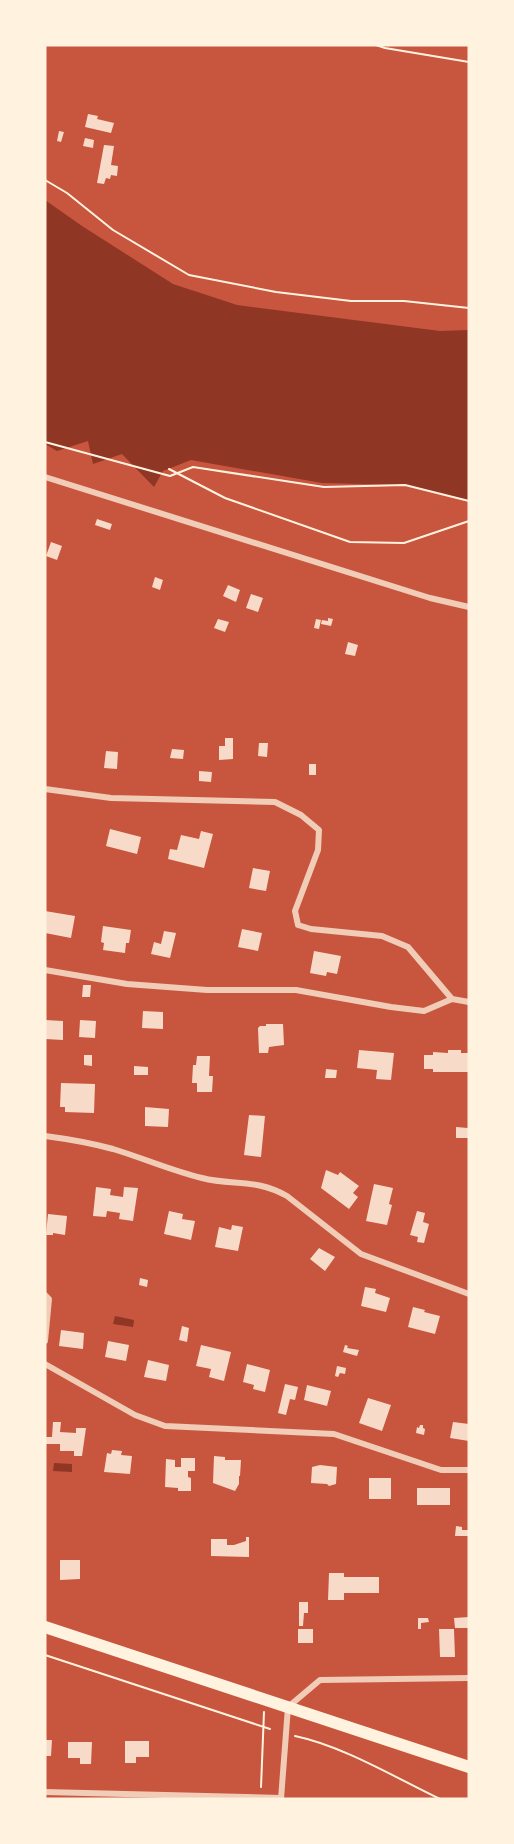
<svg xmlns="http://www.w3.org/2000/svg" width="514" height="1844" viewBox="0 0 514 1844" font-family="'Space Grotesk',sans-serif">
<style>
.water{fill:#8f3625}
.building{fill:#f7dbc8}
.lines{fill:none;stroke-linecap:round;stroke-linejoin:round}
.path{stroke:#fff3e0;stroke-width:2}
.minor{stroke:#f1ccb7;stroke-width:6}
.primary{stroke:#fff3e0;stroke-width:12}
</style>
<rect width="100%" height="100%" fill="#c8553d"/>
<path class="water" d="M45,200L82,226L173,284L237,305L440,331L469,330V501L405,485L322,483L191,460L163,471L154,487L122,454L93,464L88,441L57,451L45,444Z
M115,1316L134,1320L133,1327L113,1324Z
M54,1463L72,1464V1472L53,1471Z"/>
<path class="building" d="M88,114L98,116L97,119L114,123L111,133L85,127Z
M59,131L64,132L61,142L57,141Z
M85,138L94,140L93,148L83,146Z
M104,145L114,146L111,165L118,166L117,176L111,175L110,179L106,178L104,184L97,183Z
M97,519L112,524L110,530L95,525Z
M51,542L62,546L57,560L46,556Z
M155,577L163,580L160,590L152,587Z
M228,585L240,590L236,602L223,596Z
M251,594L263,598L258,612L246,608Z
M328,618L333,619L331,626L321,624L322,620L328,621Z
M218,619L229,622L225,632L214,628Z
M316,619L321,620L319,629L314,628Z
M348,642L358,645L355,656L345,654Z
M225,738H233V759L219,760V746H225Z
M259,743H268L267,757L258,756Z
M172,749L184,750L183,759L170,758Z
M106,751L118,752L117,769L104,768Z
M309,764H316V775H309Z
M199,771L212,772L211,782L199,781Z
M110,829L141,837L137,854L106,846Z
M201,831L213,834L204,868L168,859L170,849L177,850L181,835L199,839Z
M253,868L270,871L266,891L249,888Z
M45,911L75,916L71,938L45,933Z
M103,926L131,930L129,943H126L125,953L103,950L104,943L101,942Z
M242,929L262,933L258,951L238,947Z
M164,931L176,933L170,958L151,954L154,942L161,944Z
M314,951L341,956L337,974L327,972L326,976L310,973Z
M83,985H91L90,997H82Z
M143,1011L163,1012V1029L142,1028Z
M45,1020L63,1021V1040L45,1039Z
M80,1020L96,1021L95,1038L79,1037Z
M266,1024H283L284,1045L269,1047L268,1053H259L258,1028L260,1026H266Z
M359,1050L394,1053L391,1080L376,1079L377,1070L357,1068Z
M448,1050H461V1053H469V1072H433V1069H424V1055H433V1052L448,1053Z
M84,1055H92V1066L84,1065Z
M197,1056H210L209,1076H213L212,1092H197V1083H192L193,1065H196Z
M134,1066L148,1067V1075H134Z
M326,1069L337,1070L336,1078H325Z
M61,1083L95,1084L94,1113L65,1112V1107H60Z
M145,1107L169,1109L168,1127L145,1126Z
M249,1115L265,1116L261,1157L244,1155Z
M456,1127L468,1128V1138H456Z
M326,1170L338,1175L340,1172L359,1186L353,1193L358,1197L349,1209L321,1188Z
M374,1184L393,1188L389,1204L392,1205L387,1225L366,1221Z
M96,1187L111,1189L110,1195L123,1197L124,1187L138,1188L133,1221L119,1219L120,1213L107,1211L106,1217L93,1216Z
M169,1211L183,1214L182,1219L195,1221L191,1240L164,1234Z
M417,1211L425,1213L423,1222L429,1224L424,1243L417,1242L418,1237L410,1235Z
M48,1214L67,1216L65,1235L53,1233V1235H46Z
M232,1225L243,1227L238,1251L215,1247L219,1227L231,1230Z
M319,1248L335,1257L325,1271L310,1259Z
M140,1278L148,1280L147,1287L139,1285Z
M365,1287L376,1289L375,1293L390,1298L386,1312L361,1306Z
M413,1307L425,1310L424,1312L440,1316L435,1334L408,1327Z
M182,1326L189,1328L187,1342L179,1340Z
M61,1330L84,1333L83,1349L59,1346Z
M108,1341L129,1345L126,1361L105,1357Z
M201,1345L231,1352L224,1381L209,1377L211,1369L196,1366Z
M345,1345L348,1346L347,1348L359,1350L357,1356L343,1352Z
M148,1360L169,1365L166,1381L144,1377Z
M247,1364L270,1370L265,1392L253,1389L254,1385L243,1382Z
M337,1366L346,1368L345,1374L340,1373L338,1377L335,1376Z
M285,1384L298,1387L295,1400L290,1399L286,1415L278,1413Z
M307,1385L331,1391L327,1406L304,1400Z
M368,1398L391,1405L382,1431L359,1423Z
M53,1422H61L60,1432L76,1433V1428H86L82,1456H74V1451H60V1444H45V1437H52Z
M453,1422L469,1424V1441L450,1438Z
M420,1425H423V1428L425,1429L424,1435L416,1433L417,1427L419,1428Z
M112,1450L122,1451L121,1455L132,1456L130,1474L104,1472L107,1453L111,1454Z
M214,1456L225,1457V1460H241L240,1476H239V1484L235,1491L213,1483Z
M181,1458H195V1471H188V1477L191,1478V1491H178V1488L165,1487L166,1459L175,1460V1467H181Z
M320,1465L337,1467L336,1484L329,1486L327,1484L311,1483L312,1467Z
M369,1478H391V1499H369Z
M417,1488H450V1505H417Z
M456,1526L462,1527V1530H469V1536H455Z
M246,1537H249V1557L211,1556V1539H227V1545H234L246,1541Z
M60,1560H80V1579L60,1580Z
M329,1573H344V1577H379V1593H344V1600H328Z
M299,1602H308V1613H304L303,1626H299Z
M469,1617V1628H455L454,1618Z
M418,1618H428L429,1622L421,1623V1629H418Z
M298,1629H313V1643H298Z
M439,1629H454L455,1657H440Z
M45,1740H52L51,1756H45Z
M125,1741H149V1757H136V1763H125Z
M68,1742H92L91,1764H80V1758H68Z"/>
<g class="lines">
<path class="path" d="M376,45L385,48L469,62
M45,180L67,193L113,230L189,275L276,292L351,301H404L469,308
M45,442L170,476L193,467L324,487L405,485L469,501
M169,469L225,498L350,542L404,543L469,521
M45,1655L270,1729
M295,1736C343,1746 396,1778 440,1799
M261,1787L264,1712"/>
<path class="minor" d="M45,477L430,598L469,607
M45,789L111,798L275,802L301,815L319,830L318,850L295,911L298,925L311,929L382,936L408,947L452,999L469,1002
M45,970L127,984L207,990H296L391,1007L424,1011L452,999
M45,1136C68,1139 91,1143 113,1149C143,1158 172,1171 202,1178C233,1186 255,1178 287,1196L361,1254L469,1294
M45,1295L49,1299L45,1341
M45,1364L135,1415L165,1426L334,1434L441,1470H469
M45,1792L281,1798
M281,1799L288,1707L320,1680L469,1678"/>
<path class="primary" d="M45,1627L469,1767"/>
</g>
<rect width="514" height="1844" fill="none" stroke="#fff3e0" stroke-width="93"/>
</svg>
